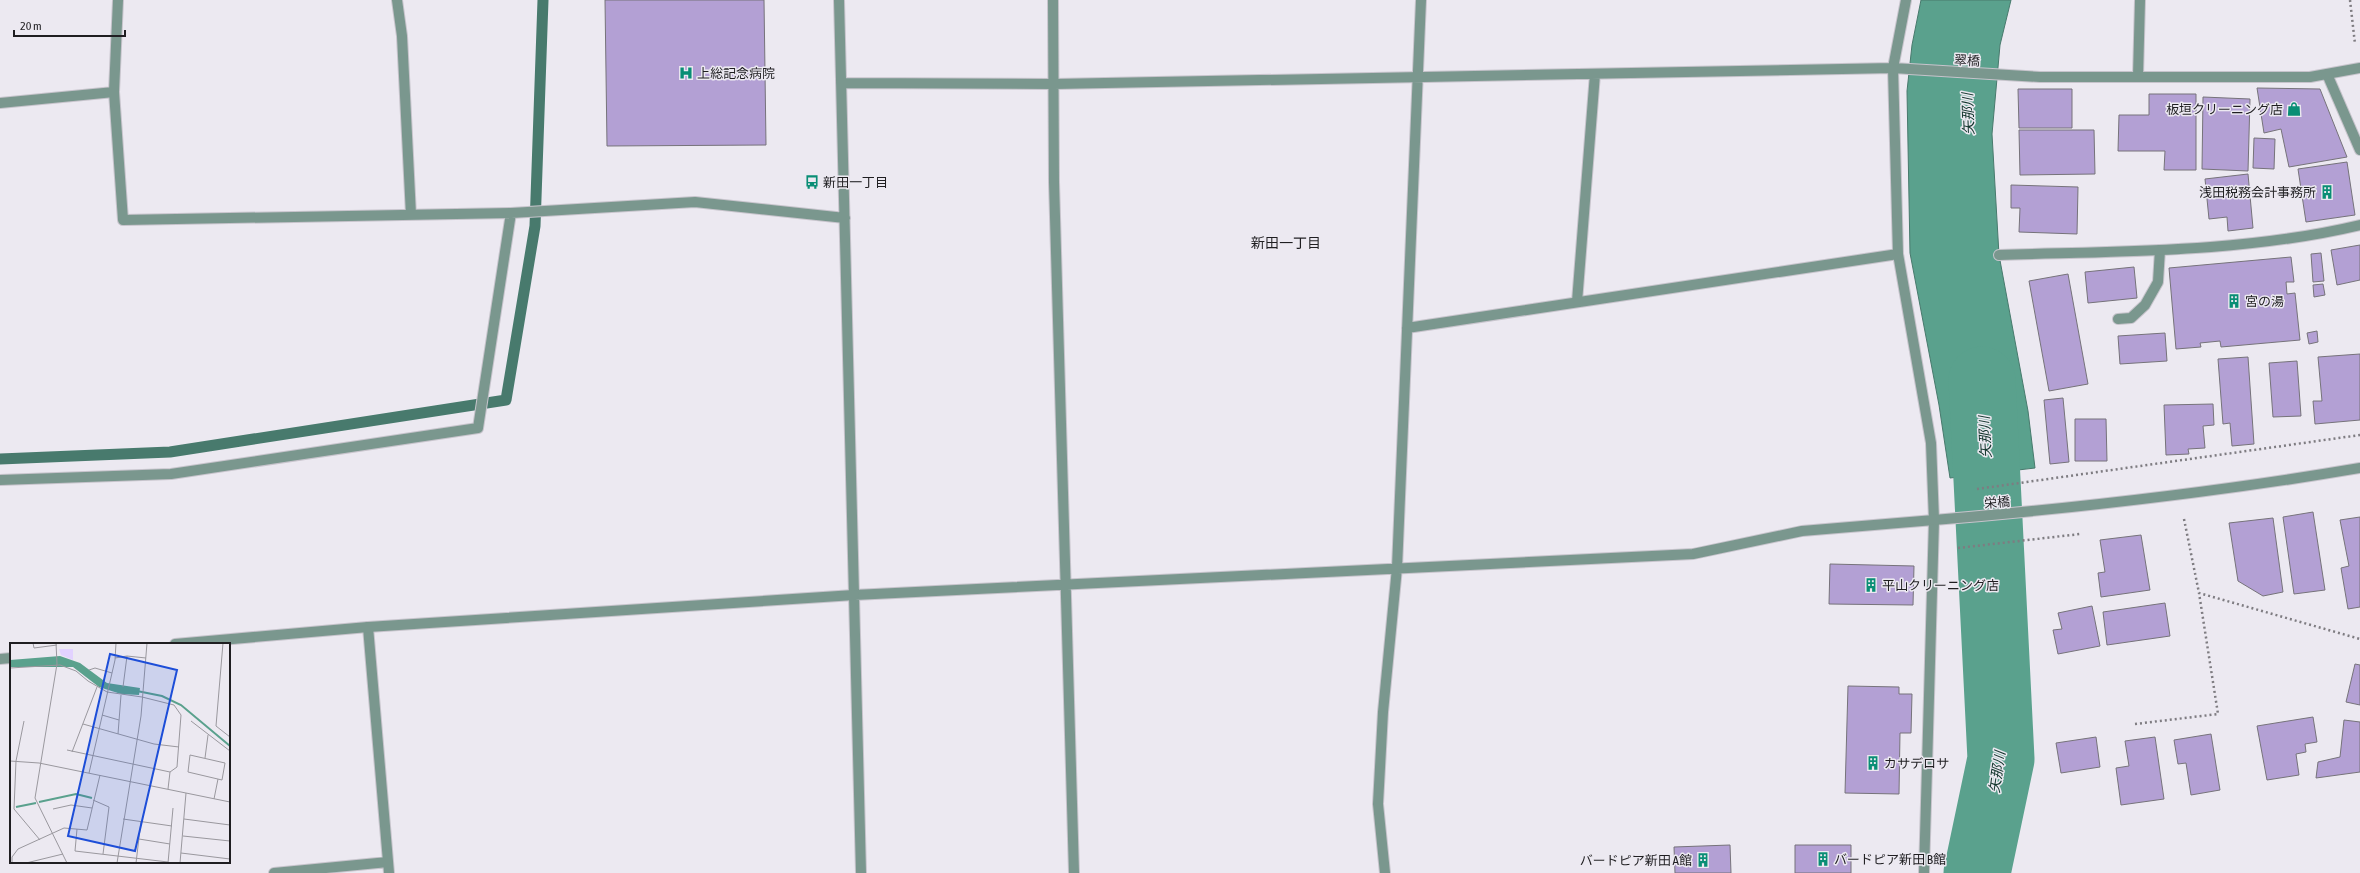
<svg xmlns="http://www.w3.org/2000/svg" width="2360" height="873" viewBox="0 0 2360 873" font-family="'Asap Condensed','Noto Sans JP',sans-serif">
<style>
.water{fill:#5aa18d;stroke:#487a6d}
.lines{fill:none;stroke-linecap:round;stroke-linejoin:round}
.stream{stroke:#487a6d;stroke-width:11}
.river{stroke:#5aa18d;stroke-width:67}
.building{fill:#b3a0d4;stroke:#76737a}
.service-casing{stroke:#c7c4cc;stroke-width:12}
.minor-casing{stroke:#c7c4cc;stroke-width:12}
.tertiary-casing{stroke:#c7c4cc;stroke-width:12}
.path{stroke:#7e7c81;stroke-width:2.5;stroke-dasharray:2 3;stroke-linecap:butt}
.service{stroke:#7a978e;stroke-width:10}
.minor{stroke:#7a978e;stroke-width:10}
.tertiary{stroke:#7a978e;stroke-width:10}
.labels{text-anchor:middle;stroke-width:3;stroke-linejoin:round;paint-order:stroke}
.street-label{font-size:13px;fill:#1f1e21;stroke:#ece9f1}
.poi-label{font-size:13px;fill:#1f1e21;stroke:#ece9f1;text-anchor:start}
.water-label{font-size:14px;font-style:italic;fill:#13362d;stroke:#ece9f1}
.neighbourhood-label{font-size:14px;fill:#1f1e21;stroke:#ece9f1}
.inset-river{fill:none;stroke:#5aa18d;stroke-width:2}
.inset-road{fill:none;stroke:#9a989e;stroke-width:1}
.view{fill:#1d4ed8;fill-opacity:0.15;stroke:#1d4ed8;stroke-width:2}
.inset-edge{fill:none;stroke:#1f1e21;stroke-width:2}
</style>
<rect width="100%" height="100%" fill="#ece9f1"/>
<path class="water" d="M1921,0H2011L2000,45L1992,134L1999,255L2028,411L2035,468L1950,478L1939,405L1910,253L1907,91L1912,45Z"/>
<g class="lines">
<path class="stream" d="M0,459L170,452L506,400L535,226L543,0"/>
<path class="river" d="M1977,873L2001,759L1982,380"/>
</g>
<path class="building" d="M605,0H764L766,145L607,146Z
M2257,88L2320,89L2347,157L2289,167L2281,129L2264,133Z
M2018,89H2072V128H2019Z
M2149,94H2196V170H2164L2165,151H2118L2119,115H2149Z
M2203,97L2250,99L2248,171L2202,169Z
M2019,130H2094L2095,174L2020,175Z
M2254,138L2275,139L2274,169L2253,168Z
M2347,162L2355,215L2306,222L2298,169Z
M2248,174L2253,228L2228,231L2227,217L2209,219L2205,179Z
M2011,185L2078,187L2077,234L2019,232L2020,208H2011Z
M2360,245V280L2337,285L2331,250Z
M2321,253L2324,281L2313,282L2311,254Z
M2291,257L2294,282H2286L2287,294L2295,293L2300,340L2221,347L2220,341L2200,343L2201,347L2176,349L2169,268Z
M2134,267L2137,298L2088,303L2085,272Z
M2068,274L2088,384L2049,391L2029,281Z
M2323,284L2325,295L2314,297L2313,285Z
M2317,331L2318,342L2309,344L2307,333Z
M2165,333L2167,361L2120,364L2118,336Z
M2360,354V420L2315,424L2313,401H2322L2318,357Z
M2248,357L2254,444L2232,446L2230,423L2223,424L2218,359Z
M2297,361L2301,416L2273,417L2269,363Z
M2063,398L2069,462L2050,464L2044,400Z
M2213,404L2214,425L2203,426L2205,448L2188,449L2189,454L2166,455L2164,405Z
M2075,419H2106L2107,461H2075Z
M2313,512L2325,590L2294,594L2283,517Z
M2360,517V607L2348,609L2341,568L2349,566L2340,520Z
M2273,518L2283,592L2263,596L2238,581L2229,523Z
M2141,535L2150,590L2101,597L2098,573L2105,572L2100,540Z
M1830,564L1914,566L1913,605L1829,604Z
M2165,603L2170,636L2107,645L2103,612Z
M2092,606L2100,646L2058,654L2053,630L2062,629L2058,613Z
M2355,664L2360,665V705L2346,702Z
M1848,686L1899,687V694H1912L1911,733H1900L1899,794L1845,793Z
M2313,717L2317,742L2305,744L2306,752L2296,754L2299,775L2267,780L2257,726Z
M2344,720L2360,722V772L2316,778L2318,762L2340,757Z
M2211,734L2220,790L2191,795L2186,763L2178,764L2174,740Z
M2096,737L2100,767L2061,773L2056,743Z
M2155,737L2164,799L2121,805L2116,768L2129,766L2125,741Z
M1730,845L1731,873H1675L1674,847Z
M1795,845H1851V873H1795Z"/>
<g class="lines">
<defs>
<path id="service" d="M2118,319L2131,318L2145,305L2158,282L2160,250"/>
<path id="minor" d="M118,0L114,92L123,220L511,213L695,202L845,218
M397,0L402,36L411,215
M839,0L861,873
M1053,0L1054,182L1074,873
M1906,0L1893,68L1898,254L1931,443L1934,520L1924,873
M2327,74L2360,150
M2138,77L2140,0
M841,83L1054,84L1893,68L2040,77H2310L2360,68
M0,103L114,92
M1999,255C2120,251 2242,253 2360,225
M1577,302L1595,74
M1407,328L1898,254
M0,480L171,474L478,428L511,213
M854,595L1693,554L1802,531L1934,520
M368,627L389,873
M274,873L388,862
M1385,873L1378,804L1383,712L1397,568L1421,0"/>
<path id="tertiary" d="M1934,520C2077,508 2219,492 2360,468
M175,644L368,627L854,595
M0,659L11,658"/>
</defs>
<use href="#service" class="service-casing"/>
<use href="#minor" class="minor-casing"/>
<use href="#tertiary" class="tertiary-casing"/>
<path class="path" d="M2350,0L2355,44
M1977,489L2360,435
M2184,519L2199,593L2360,639
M1958,548L2080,534
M2135,724L2218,714L2199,593"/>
<use href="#service" class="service"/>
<use href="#minor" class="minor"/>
<use href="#tertiary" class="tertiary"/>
</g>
<defs>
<symbol id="hospital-bare" viewBox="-9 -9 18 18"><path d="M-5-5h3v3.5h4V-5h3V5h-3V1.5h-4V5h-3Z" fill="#098e75" stroke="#ece9f1" stroke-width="2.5" paint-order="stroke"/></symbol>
<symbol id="shop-bare" viewBox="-9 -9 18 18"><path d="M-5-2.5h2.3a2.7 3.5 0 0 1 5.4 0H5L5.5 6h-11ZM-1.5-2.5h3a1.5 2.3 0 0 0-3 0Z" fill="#098e75" stroke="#ece9f1" stroke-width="2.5" paint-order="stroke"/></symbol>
<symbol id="bus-bare" viewBox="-9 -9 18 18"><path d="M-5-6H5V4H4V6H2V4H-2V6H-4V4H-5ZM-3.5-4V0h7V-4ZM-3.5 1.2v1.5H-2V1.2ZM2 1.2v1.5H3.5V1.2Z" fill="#098e75" stroke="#ece9f1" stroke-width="2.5" paint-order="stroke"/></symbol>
<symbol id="building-bare" viewBox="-9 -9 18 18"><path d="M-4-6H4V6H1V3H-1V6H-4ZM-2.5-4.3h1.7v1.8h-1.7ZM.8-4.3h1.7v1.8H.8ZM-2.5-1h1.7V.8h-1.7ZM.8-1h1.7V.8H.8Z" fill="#098e75" stroke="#ece9f1" stroke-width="2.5" paint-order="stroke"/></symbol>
</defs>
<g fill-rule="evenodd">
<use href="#hospital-bare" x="676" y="63" width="20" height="20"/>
<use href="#shop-bare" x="2284" y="99" width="20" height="20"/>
<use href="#bus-bare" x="802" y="172" width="20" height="20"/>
<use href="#building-bare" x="2317" y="182" width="20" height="20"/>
<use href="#building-bare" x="2224" y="291" width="20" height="20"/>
<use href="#building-bare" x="1861" y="575" width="20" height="20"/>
<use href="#building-bare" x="1863" y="753" width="20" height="20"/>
<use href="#building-bare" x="1813" y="849" width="20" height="20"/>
<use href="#building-bare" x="1693" y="850" width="20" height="20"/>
</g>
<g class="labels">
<g class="street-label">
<text transform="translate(1967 60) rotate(3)" y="5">翠橋</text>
<text transform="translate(1997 502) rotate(-5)" y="5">栄橋</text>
</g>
<g class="poi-label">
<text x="697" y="78">上総記念病院</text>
<text x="2283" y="114" text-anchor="end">板垣クリーニング店</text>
<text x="823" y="187">新田一丁目</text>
<text x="2316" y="197" text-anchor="end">浅田税務会計事務所</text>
<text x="2245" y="306">宮の湯</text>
<text x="1882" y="590">平山クリーニング店</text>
<text x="1884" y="768">カサデロサ</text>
<text x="1834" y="864">バードピア新田 B館</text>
<text x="1692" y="865" text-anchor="end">バードピア新田 A館</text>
</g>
<g class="water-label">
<text transform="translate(1968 114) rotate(-92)" y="5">矢那川</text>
<text transform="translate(1985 437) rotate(-93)" y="5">矢那川</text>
<text transform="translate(1997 772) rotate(-82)" y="5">矢那川</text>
</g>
<g class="neighbourhood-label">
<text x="1286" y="248">新田一丁目</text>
</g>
</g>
<g transform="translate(10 643)">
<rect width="220" height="220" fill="#ece9f1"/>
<path d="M49,6H63V17L51,12Z" fill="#e2d2ff"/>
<path d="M50,13L70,20L97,40L130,45L129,52L111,51L89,44L63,24H0V17Z" fill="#5aa18d"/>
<path class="inset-river" d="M122,47L152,53L171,62L220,103M29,159L66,151L82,155M6,164L26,160"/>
<path class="inset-road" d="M23,0L24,5L47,2M46,0L47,21L25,155L57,220M213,0L206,83L220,94M105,15L117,13L136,15M0,25L50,22L66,28L78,38L97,49L132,54L164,62L171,72L167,124L160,129L158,146M79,27L85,25L102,30M113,44L117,13M92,72L109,77M14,78L6,118L4,166L30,197M181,78L220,108M73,81L144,101L169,104M108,91L111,52M57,107L160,129M62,109L87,44M180,112L215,120L212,137L178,129ZM195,115L198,92M0,118L29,120L220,159M79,130L105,17L106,0M204,156L208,136M83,157L99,164L93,211M43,166L61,162L82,165M113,176L162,183M174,176L220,182M67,186L65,208L158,219M173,193L220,198M129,196L160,201M171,210L220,216M2,220V214L8,206L54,185L77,187L90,132M16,220L53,211M107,220L131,73L137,0M126,220L131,178M158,220L163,165M170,220L176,150"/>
<path class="view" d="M100,11L167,27L125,208L58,193Z"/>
<rect width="220" height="220" class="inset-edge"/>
</g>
<path d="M14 30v6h111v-6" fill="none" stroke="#1f1e21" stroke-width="2"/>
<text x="20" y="30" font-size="12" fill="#1f1e21" stroke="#ece9f1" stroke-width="3" paint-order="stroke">20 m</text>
</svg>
